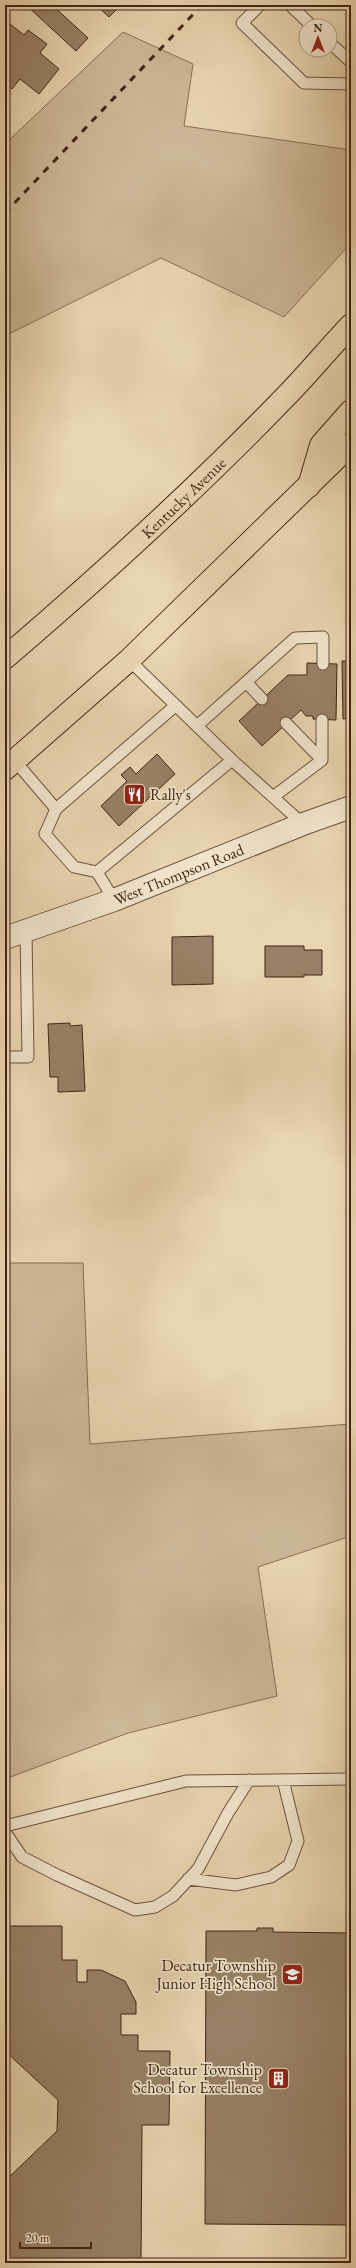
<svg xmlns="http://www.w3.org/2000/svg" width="356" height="2268" viewBox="0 0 356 2268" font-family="'EB Garamond',serif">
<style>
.green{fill:#ccb796;stroke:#866e56}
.building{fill:#988166;stroke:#412515}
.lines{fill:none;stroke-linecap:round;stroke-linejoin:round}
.service-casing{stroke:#6b513c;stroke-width:13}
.tertiary-casing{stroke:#6b513c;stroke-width:24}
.primary-casing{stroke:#412515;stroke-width:24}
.service{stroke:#f1e4cc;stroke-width:11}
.tertiary{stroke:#f1e4cc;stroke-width:22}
.primary{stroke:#e9d5b1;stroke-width:22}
.rail{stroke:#412515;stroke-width:3;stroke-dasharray:7 7;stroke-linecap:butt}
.labels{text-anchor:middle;stroke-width:3.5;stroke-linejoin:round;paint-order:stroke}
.street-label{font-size:16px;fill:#412515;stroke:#f1e4cc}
.poi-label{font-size:16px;fill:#412515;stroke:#f1e4cc;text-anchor:end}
</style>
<rect width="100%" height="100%" fill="#e9d5b1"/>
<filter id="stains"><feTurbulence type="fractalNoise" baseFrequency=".005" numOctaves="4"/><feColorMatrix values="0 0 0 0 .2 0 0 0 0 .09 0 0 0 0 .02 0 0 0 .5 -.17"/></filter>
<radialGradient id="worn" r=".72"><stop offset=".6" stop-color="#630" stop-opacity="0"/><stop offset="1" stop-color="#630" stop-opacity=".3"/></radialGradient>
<path class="green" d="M123,32L193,64L184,126L351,150V243L284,317L161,258L5,336V144Z
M5,1263H83L90,1444L351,1424V1536L258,1567L277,1696L128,1733L5,1779Z"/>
<path class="building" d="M26,5H52L88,38L76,51Z
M96,5H120V6L109,17Z
M10,24L24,35L28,30L47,44L40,53L59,69L39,94L20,79L12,89L5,83V27L7,28Z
M342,661H351V718L343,719Z
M307,663L337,664L336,720L313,719V716H306L301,710L262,746L239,721L288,675H307Z
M157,754L175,774L119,826L101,806L127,781L121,775L130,767L136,774Z
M213,936V984L172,985V937Z
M265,946H304V950H322V975H304V977H265Z
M70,1023V1026L82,1025L85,1091L58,1092V1077H50L48,1024Z
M5,1926H62V1960H77V1982H87V1970H101L125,1981L136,2002V2014H121V2035H138V2051H170L169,2125H142L141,2263H5V2181L57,2131L58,2100L5,2051Z
M257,1928H273V1932L351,1933V2247L350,2225L205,2224L206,1931H257Z"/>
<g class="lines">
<defs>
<path id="service" d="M260,5L242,23L304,83L351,84
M290,5L312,26
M330,43L351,62
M129,660L232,760L303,824
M246,682L262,699
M286,723L322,760
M197,726L295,638L323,637V664
M15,761L56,809
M273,797L322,760V720
M97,872L232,760
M114,900L97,872L74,867L45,834L56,809L175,706
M5,1057H28L26,931
M5,1826L186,1781L351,1779
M5,1832L22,1857L57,1875L135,1910L155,1907L173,1896L198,1869L228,1813L249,1780
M188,1879L236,1885L271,1877L289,1865L298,1841L283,1780"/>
<g id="tertiary">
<path id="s1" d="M5,938L114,900L303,824L351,807"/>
</g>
<g id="primary">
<path d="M309,486L321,445L351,411"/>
<path id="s2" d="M5,658C104,573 201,485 292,390C312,369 331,346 351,325"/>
<path d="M5,769L129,660L351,444"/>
</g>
</defs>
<use href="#service" class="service-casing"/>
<use href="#tertiary" class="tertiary-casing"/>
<use href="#primary" class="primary-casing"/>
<use href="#service" class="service"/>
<use href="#tertiary" class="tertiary"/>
<use href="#primary" class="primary"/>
<path class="rail" d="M5,213L202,5"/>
</g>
<defs>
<symbol id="restaurant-square" viewBox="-11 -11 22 22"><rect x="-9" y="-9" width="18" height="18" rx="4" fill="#8f2418" stroke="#f1e4cc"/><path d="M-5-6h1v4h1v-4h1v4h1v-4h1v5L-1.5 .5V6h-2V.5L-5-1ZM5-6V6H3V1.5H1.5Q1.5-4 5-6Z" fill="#fff"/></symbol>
<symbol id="school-square" viewBox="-11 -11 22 22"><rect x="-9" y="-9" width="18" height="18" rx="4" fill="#8f2418" stroke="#f1e4cc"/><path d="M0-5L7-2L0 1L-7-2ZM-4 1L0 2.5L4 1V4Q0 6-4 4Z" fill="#fff"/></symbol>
<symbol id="building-square" viewBox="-11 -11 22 22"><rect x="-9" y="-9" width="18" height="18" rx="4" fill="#8f2418" stroke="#f1e4cc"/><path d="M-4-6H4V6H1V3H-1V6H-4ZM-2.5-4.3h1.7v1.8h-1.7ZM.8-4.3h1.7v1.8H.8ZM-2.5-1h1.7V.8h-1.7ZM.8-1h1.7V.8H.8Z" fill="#fff"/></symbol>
</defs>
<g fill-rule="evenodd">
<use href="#restaurant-square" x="122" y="782" width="25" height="25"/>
<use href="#school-square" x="280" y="1962" width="25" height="25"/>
<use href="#building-square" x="266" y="2066" width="25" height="25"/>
</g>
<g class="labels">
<g class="street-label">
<text dy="6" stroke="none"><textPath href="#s2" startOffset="240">Kentucky Avenue</textPath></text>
<text dy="6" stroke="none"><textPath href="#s1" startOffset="185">West Thompson Road</textPath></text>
</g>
<g class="poi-label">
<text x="150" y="800" text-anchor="start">Rally's</text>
<text x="276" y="1971">Decatur Township<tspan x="276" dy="18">Junior High School</tspan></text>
<text x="262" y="2075">Decatur Township<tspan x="262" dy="18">School for Excellence</tspan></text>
</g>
</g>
<rect width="356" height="2268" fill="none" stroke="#e9d5b1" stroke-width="20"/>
<rect x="6" y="6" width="344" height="2256" fill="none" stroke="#412515" stroke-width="2"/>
<rect x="10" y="10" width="336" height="2248" fill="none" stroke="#412515"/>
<g transform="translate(318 38)"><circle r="19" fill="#f1e4cc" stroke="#ab9883"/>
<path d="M0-3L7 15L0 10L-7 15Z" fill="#8f2418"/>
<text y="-6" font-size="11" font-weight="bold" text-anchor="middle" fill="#412515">N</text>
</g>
<path d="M20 2242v6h71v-6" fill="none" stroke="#412515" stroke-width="2"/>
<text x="26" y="2242" font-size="12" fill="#412515" stroke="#f1e4cc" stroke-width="3" paint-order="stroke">20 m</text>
<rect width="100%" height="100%" filter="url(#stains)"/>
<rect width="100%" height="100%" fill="url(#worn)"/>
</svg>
